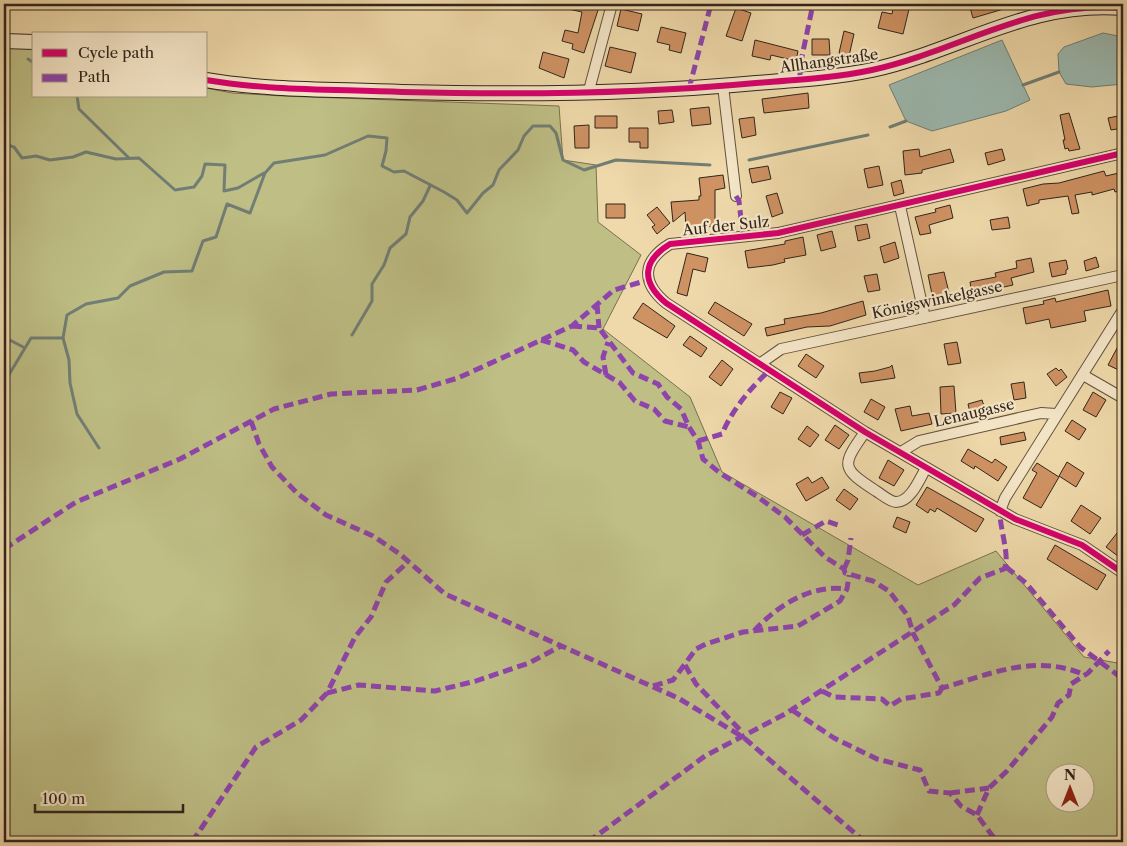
<svg xmlns="http://www.w3.org/2000/svg" width="1127" height="846" viewBox="0 0 1127 846" font-family="'Libre Caslon Text',serif">
<style>
.green{fill:#bebe85;stroke:#777251;fill-rule:evenodd}
.water{fill:#9cb9b0;stroke:#717e75}
.lines{fill:none;stroke-linecap:round;stroke-linejoin:round}
.stream{stroke:#717e75;stroke-width:3}
.building{fill:#cf9263;stroke:#30251d}
.street-casing{stroke:#605240;stroke-width:12}
.secondary-casing{stroke:#30251d;stroke-width:16}
.street{stroke:#f5e6c8;stroke-width:10}
.secondary{stroke:#f5e6c8;stroke-width:14}
.quiet{stroke:#8e44ad;stroke-width:5;stroke-dasharray:10 5;stroke-linecap:butt}
.cycleway-casing{stroke:#f5e6c8;stroke-width:9}
.cycleway{stroke:#d6006c;stroke-width:6}
.labels{text-anchor:middle;stroke-width:4.5;stroke-linejoin:round;paint-order:stroke}
.street-label{font-size:15px;fill:#30251d;stroke:#f5e6c8}
</style>
<rect width="100%" height="100%" fill="#efd9aa"/>
<filter id="stains"><feTurbulence type="fractalNoise" baseFrequency=".004" numOctaves="4"/><feColorMatrix values="0 0 0 0 .2 0 0 0 0 .09 0 0 0 0 .02 0 0 0 .5 -.17"/></filter>
<radialGradient id="worn" r=".72"><stop offset=".6" stop-color="#630" stop-opacity="0"/><stop offset="1" stop-color="#630" stop-opacity=".3"/></radialGradient>
<path class="green" d="M4,47L34,49V96H206V88L232,93L283,96L559,106L563,160L596,165L598,222L641,255L603,329L690,397L722,472L918,585L996,551L1084,657L1123,664V842H4ZM1054,774H1084V804H1054Z"/>
<path class="water" d="M1103,33L1123,37V84L1092,87L1066,84L1059,72L1058,54L1064,47Z
M1002,40L1030,100L1006,111L932,131L906,121L889,85Z"/>
<g class="lines">
<path class="stream" d="M28,59L34,63
M1023,85L1059,72
M77,96L79,109L129,158
M890,127L906,121
M4,144L14,147L22,158L36,156L50,160L73,157L86,152L116,159L139,158L175,190L194,187L202,176L205,164L225,165L224,191L238,188L264,173
M749,160L868,135
M352,335L372,301V284L384,265L390,248L406,234L410,217L423,201L430,186
M4,337L25,348
M63,338L69,360L70,383L77,414L99,448
M4,383L31,338H63L67,315L86,304L118,298L130,286L164,272L192,271L203,241L216,237L227,204L250,213L265,173L274,163L325,155L368,136L387,138L386,151L382,166L394,172L404,171L444,192L457,200L467,213L483,193L493,185L499,170L518,150L524,136L533,126H550L556,133L563,160L584,170L616,160L710,165"/>
</g>
<path class="building" d="M559,4H600L584,53L572,49L573,44L562,41L565,30L578,33L582,12L559,7Z
M894,4L910,5L903,34L878,28L882,12L892,14Z
M969,4H978L979,7L988,4H1014V6L973,18Z
M736,8L751,13L742,41L726,36Z
M621,9L642,14L638,31L617,26Z
M661,27L686,33L681,53L669,50L670,45L657,42Z
M844,31L854,34L849,56L839,53Z
M812,39H829L830,55H812Z
M755,40L798,51L796,61L771,55L770,60L752,56Z
M610,47L636,53L631,73L605,66Z
M543,52L569,59L564,78L539,68Z
M808,93L809,108L764,113L762,99Z
M709,107L711,124L692,126L690,109Z
M672,110L674,122L659,124L658,111Z
M1069,113L1080,149L1069,151L1068,148L1065,149L1063,140H1065L1060,115Z
M1123,115V128L1111,130L1108,118Z
M595,116H617V128H595Z
M754,117L756,135L742,138L739,119Z
M589,125V148H575L574,126Z
M629,128H648V148H640V142H629Z
M919,149L920,157L950,149L954,162L922,170V173L905,175L903,151Z
M1002,149L1005,160L988,165L985,153Z
M768,166L771,179L752,183L749,169Z
M879,166L883,185L868,188L864,169Z
M1104,171L1106,176L1123,172V190L1115,192L1114,189L1092,195V192L1075,195L1079,213L1072,214L1068,196L1039,200V203L1027,206L1023,189L1043,184L1059,183Z
M723,175L725,188L715,190V226L686,229L685,212L673,222L671,202L699,200V196H701L699,178Z
M901,180L904,193L894,196L891,183Z
M777,193L783,213L772,217L766,196Z
M606,204H625V218H606Z
M950,205L953,218L929,225L931,233L920,235L915,217L936,212L935,209Z
M657,207L670,223L657,234L652,227L655,225L647,215Z
M1008,217L1010,228L992,230L990,220Z
M867,224L870,238L858,241L855,226Z
M832,231L836,247L821,251L817,235Z
M803,237L806,255L784,259L785,262L773,265L748,268L745,251L785,244V241Z
M895,242L899,258L884,263L880,247Z
M687,253L708,258L705,272L693,269L687,296L677,293Z
M1096,257L1099,267L1086,271L1084,261Z
M1031,258L1034,272L1011,278L1013,285L972,294L970,282L996,277L995,273L1017,268L1016,261Z
M1066,260L1068,269L1066,270V274L1052,277L1049,263Z
M944,272L951,301L934,304L928,275Z
M877,274L880,290L868,292L864,276Z
M1108,290L1111,306L1084,311L1086,321L1051,328L1049,319L1026,324L1023,308L1044,304L1043,301L1055,298L1056,302Z
M863,301L866,315L830,326L807,327L767,336L765,328L785,324L784,319L821,313Z
M715,302L752,324L744,336L708,313Z
M643,303L675,326L667,338L633,318Z
M690,336L707,348L701,357L683,345Z
M1123,337V372L1108,365Z
M957,342L961,363L948,365L944,344Z
M806,354L824,366L816,378L798,366Z
M722,360L733,369L721,386L709,377Z
M892,365L895,378L861,383L859,373L875,371L890,367Z
M1056,368L1059,371L1061,369L1067,377L1056,386L1047,374Z
M1024,382L1026,398L1014,400L1011,384Z
M954,386L956,413L941,414L940,387Z
M780,392L792,398L783,414L771,407Z
M1093,392L1106,400L1096,417L1083,410Z
M871,399L885,407L878,420L864,412Z
M982,400L986,412L971,417L968,404Z
M910,406L912,416L929,413L932,424L901,431L895,409Z
M1072,420L1086,429L1079,440L1065,431Z
M835,425L849,435L839,449L825,440Z
M807,426L819,435L810,447L798,439Z
M1024,432L1026,440L1001,445L1000,437Z
M968,449L992,463L995,459L1007,467L998,481L975,466L974,469L961,461Z
M888,460L904,470L894,486L879,478Z
M1067,462L1084,473L1076,487L1059,476Z
M1037,463L1059,477L1041,508L1023,498L1037,473L1032,470Z
M808,477L812,483L822,477L829,488L806,501L796,484Z
M927,487L984,519L976,532L937,508L935,512L930,509L928,513L916,505Z
M844,489L858,499L850,510L836,500Z
M1081,505L1101,518L1090,534L1071,521Z
M897,517L910,522L906,533L893,527Z
M1117,533L1123,538V560L1106,547Z
M1055,545L1106,575L1097,590L1047,559Z"/>
<g class="lines">
<defs>
<path id="street" d="M723,86L736,196
M588,94L612,4
M1123,153L778,233L670,244C642,261 641,282 666,303L865,432L1015,519L1082,545L1123,573
M900,206L925,318
M761,363L781,349L1123,275
M1083,375L1123,398
M865,432C841,466 841,468 876,491C881,494 890,502 896,502C911,502 920,478 926,468
M901,452L919,441L1041,413L1056,414
M1000,511L1005,498L1123,310"/>
<path id="secondary" d="M4,41L34,42
M206,80C270,91 337,89 402,92C520,95 638,94 756,83C795,80 834,78 872,70C959,51 1029,0 1123,8"/>
</defs>
<use href="#street" class="street-casing"/>
<use href="#secondary" class="secondary-casing"/>
<use href="#street" class="street"/>
<use href="#secondary" class="secondary"/>
<path class="quiet" d="M800,79V66L813,4
M689,89L711,4
M736,196L739,201L743,237
M597,304L599,328
M572,326L599,328L633,373L658,384L667,397L681,409L689,427L698,441L703,459L720,473L758,497L785,517L825,557L844,569L845,573L873,581L889,591L908,616L913,633L942,688C991,674 1035,653 1085,675
M541,340L573,350L584,362L620,383L635,401L654,409L665,421L689,427
M606,375L603,357L608,342
M251,421L259,444L272,467L297,493L326,515L373,536L400,554L445,594L678,698L743,737L865,842
M698,441L722,434C732,410 751,387 771,369
M802,535L826,521L841,526
M4,549L76,502L180,459L274,409L331,394L417,390L458,378L572,326L614,290L648,280
M1006,567L1026,583L1080,647L1123,679
M844,569L848,560L851,538
M754,631C778,605 811,584 847,589
M685,665L696,684L740,730L742,734
M653,686L673,680L696,649L706,644L743,632L798,626L840,601L847,589L849,575
M822,691L834,697L882,699L890,706L901,699L939,693L942,688
M327,693L359,685L435,691L476,681L529,663L561,646
M792,710L834,738L877,759L920,770L929,791L950,793L961,806L977,815L997,842
M950,793L989,788
M977,815L989,788L1007,771L1052,717L1058,703L1069,695L1071,684L1088,673L1109,651
M192,842L256,747L301,720L327,693L355,637L371,617L386,582L408,562
M588,842L705,756L785,714L954,605L980,578L1004,569C1011,559 999,526 1000,511"/>
<defs>
<path id="cycleway" d="M206,80C270,91 337,89 402,92C520,95 638,94 756,83C795,80 834,78 872,70C959,51 1029,0 1123,8
M1123,153L778,233L670,244C642,261 641,282 666,303L865,432L1015,519L1082,545L1123,573"/>
</defs>
<use href="#cycleway" class="cycleway-casing"/>
<use href="#cycleway" class="cycleway"/>
</g>
<g class="labels">
<g class="street-label">
<text transform="translate(829 61) rotate(-8)" y="5">Allhangstraße</text>
<text transform="translate(726 226) rotate(-6)" y="5">Auf der Sulz</text>
<text transform="translate(937 300) rotate(-12)" y="5">Königswinkelgasse</text>
<text transform="translate(974 413) rotate(-13)" y="5">Lenaugasse</text>
</g>
</g>
<rect width="1127" height="846" fill="none" stroke="#efd9aa" stroke-width="20"/>
<rect x="5" y="5" width="1117" height="836" fill="none" stroke="#30251d" stroke-width="2.5"/>
<rect x="10" y="10" width="1107" height="826" fill="none" stroke="#30251d"/>
<rect x="32" y="32" width="175" height="65" fill="#f5e6c8" stroke="#a69984"/>
<rect x="42" y="49" width="25" height="8" fill="#d6006c" stroke="#a69984"/>
<text x="78" y="58" font-size="15" fill="#30251d">Cycle path</text>
<rect x="42" y="74" width="25" height="8" fill="#8e44ad" stroke="#a69984"/>
<text x="78" y="82" font-size="15" fill="#30251d">Path</text>
<g transform="translate(1070 788)"><circle r="24" fill="#f5e6c8" stroke="#a69984"/>
<path d="M0-4L9 19L0 12L-9 19Z" fill="#8f2418"/>
<text y="-8" font-size="14" font-weight="bold" text-anchor="middle" fill="#30251d">N</text>
</g>
<path d="M35 804v8h148v-8" fill="none" stroke="#30251d" stroke-width="2.5"/>
<text x="42" y="804" font-size="15" fill="#30251d" stroke="#f5e6c8" stroke-width="4" paint-order="stroke">100 m</text>
<rect width="100%" height="100%" filter="url(#stains)"/>
<rect width="100%" height="100%" fill="url(#worn)"/>
</svg>
